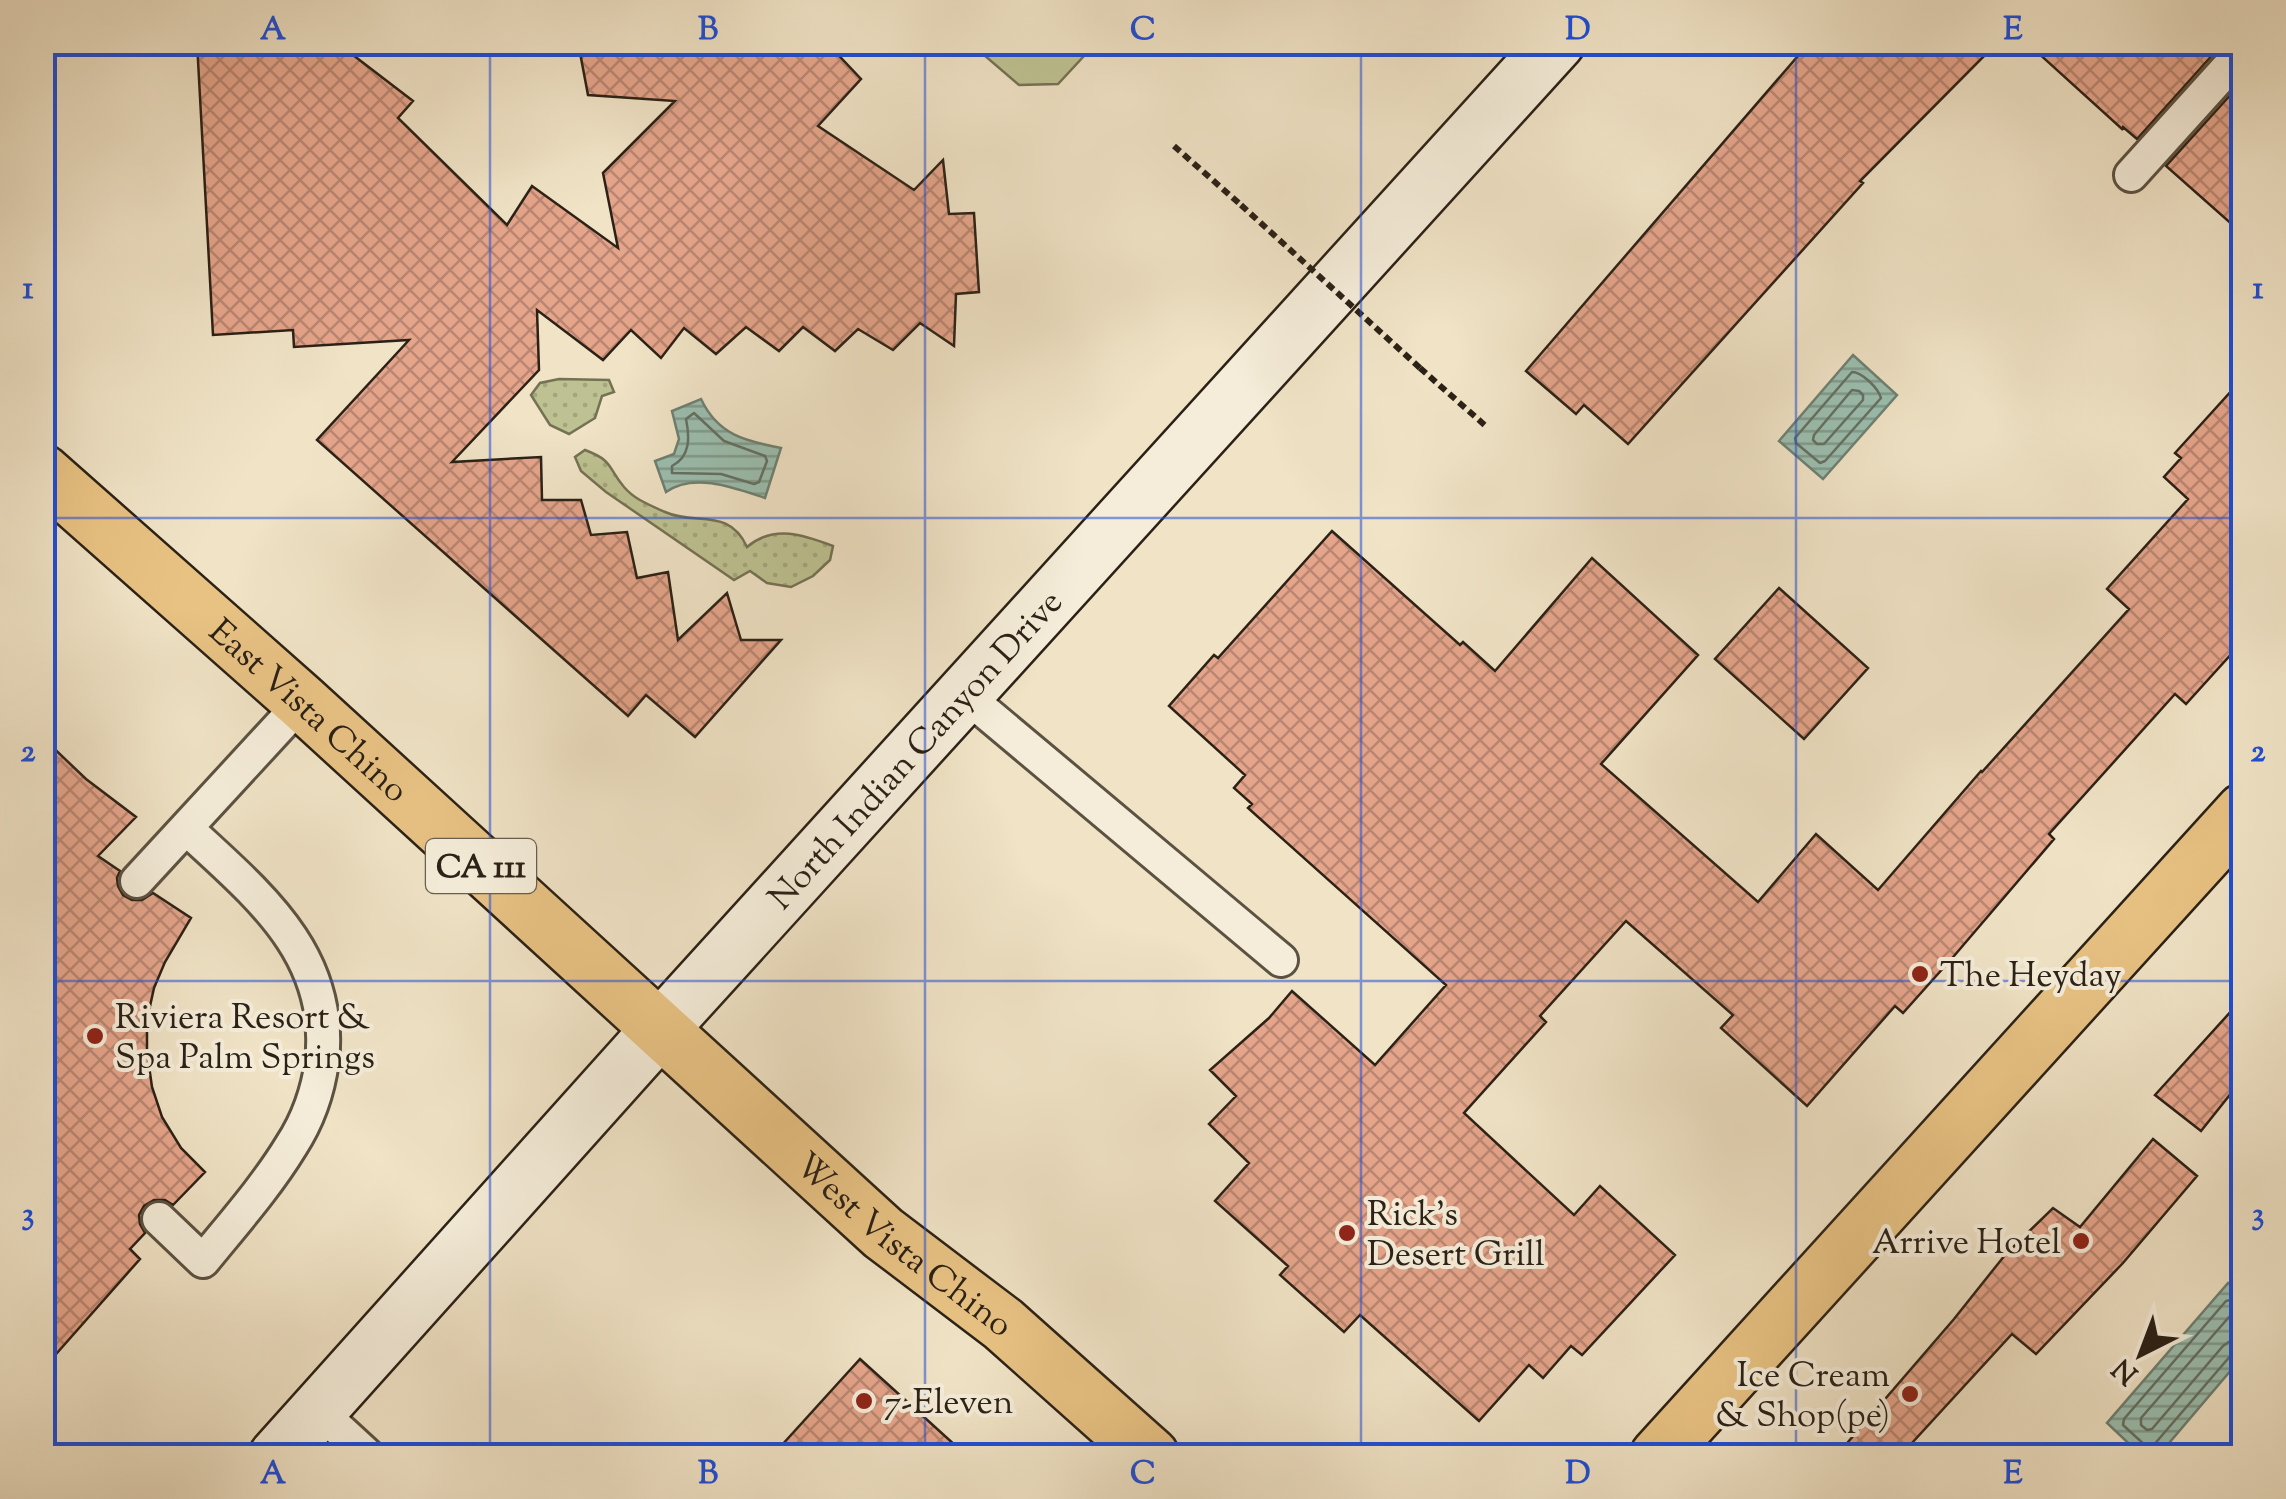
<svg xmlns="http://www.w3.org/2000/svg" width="2286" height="1499" viewBox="0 0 2286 1499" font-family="'Sorts Mill Goudy',serif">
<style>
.grass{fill:url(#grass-dots);stroke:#747254;stroke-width:2.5}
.pitch{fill:#bec292;stroke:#747254;stroke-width:2.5}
.water{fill:url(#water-rules);stroke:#6e8072;stroke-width:2.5}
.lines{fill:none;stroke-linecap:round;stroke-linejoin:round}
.shore{stroke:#637063;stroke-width:2.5}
.building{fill:url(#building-cross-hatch);stroke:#2b2116;stroke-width:2.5}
.lane-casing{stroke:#5c5242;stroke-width:38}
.secondary-casing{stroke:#2b2116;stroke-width:60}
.primary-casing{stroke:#2b2116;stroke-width:60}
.path{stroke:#2b2116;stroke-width:6;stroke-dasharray:8 5;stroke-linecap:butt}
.lane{stroke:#f5edda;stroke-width:32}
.secondary{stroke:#f5edda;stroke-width:55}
.primary{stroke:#e8c283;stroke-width:55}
.path-bridge{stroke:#2b2116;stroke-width:6;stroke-dasharray:8 5;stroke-linecap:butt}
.grid{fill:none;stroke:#1d4ed8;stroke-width:2.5;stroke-opacity:0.55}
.poi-dot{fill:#8f2418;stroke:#f5edda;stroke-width:4}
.labels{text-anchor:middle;stroke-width:8;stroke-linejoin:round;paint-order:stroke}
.shield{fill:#f5edda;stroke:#685e51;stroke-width:2.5}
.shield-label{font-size:32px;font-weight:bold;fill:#2b2116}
.street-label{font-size:35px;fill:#2b2116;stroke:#f5edda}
.poi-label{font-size:35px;fill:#2b2116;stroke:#f5edda;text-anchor:start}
.neatline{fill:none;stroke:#1d4ed8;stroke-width:4}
.grid-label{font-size:32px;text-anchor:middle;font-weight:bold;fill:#1d4ed8}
</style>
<defs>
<pattern id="grass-dots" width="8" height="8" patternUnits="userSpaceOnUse" patternTransform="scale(2.5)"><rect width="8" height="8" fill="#bec292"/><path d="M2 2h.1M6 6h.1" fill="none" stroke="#a3a67d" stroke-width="1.8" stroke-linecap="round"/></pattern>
<pattern id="water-rules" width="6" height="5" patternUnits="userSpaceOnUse" patternTransform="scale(2.5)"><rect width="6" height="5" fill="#9bbfb0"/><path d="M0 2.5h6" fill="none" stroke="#7f9b8e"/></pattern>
<pattern id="building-cross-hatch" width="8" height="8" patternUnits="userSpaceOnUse" patternTransform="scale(2.5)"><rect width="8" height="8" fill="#e5a58b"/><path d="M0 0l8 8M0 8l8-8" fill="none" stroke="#ba8671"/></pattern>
</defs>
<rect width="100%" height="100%" fill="#f0e3c6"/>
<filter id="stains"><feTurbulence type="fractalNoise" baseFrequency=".002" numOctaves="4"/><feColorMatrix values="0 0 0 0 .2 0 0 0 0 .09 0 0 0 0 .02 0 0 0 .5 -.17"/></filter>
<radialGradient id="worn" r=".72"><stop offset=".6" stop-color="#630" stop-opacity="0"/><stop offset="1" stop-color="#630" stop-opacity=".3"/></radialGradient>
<path class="grass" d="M559,379L609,380L614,392L602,396L595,418L569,434L550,425L531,395L540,383Z
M585,450C614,461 607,467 624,487C635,500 650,505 665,512C696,526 729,507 747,547C774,524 804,535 833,546L830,560L813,576L791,587L767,583L750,571L734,580L606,492L581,471L575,457Z"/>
<path class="pitch" d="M970,43H1096L1058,84L1019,85Z"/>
<path class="water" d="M1853,355L1897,395L1823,479L1779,441Z
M701,399C718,435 745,441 781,448L765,498C735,488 694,472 666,492L655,461L674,454L679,439L672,411Z
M2228,1283L2243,1297V1356L2158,1456H2142L2107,1423Z"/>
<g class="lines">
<path class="shore" d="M1852,372C1862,372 1878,388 1881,398L1825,461L1820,463L1796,443L1795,438Z
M1852,390L1859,391L1863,395V400L1824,444H1817L1813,440L1814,435Z
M694,413L724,441L765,456L767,461L759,482L754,484L721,474L672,473V466C690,457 690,438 686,419Z
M2244,1304L2230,1300L2226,1301L2124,1419L2123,1425L2147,1447H2152L2232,1354L2244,1351
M2244,1316L2229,1317L2141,1418V1425L2147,1430L2152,1429L2223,1346L2233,1339L2244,1338"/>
</g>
<path class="building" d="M197,42H336L413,101L398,118L507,225L532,186L618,248L603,173L675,101L588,95L578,42H826L861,79L818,126L914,190L943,160L949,214L974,213L979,292L956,294L954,346L920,323L893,350L858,329L835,351L803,327L779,351L746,327L716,354L684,328L661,358L631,330L603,360L537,310L539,370L452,462L541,457L542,500H581L591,535L627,532L637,578L668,572L678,640L727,593L741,640H781L695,737L646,695L628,716L317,440L409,340L294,347L293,330L213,335Z
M1810,42H1998L1860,181L1863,183L1628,444L1584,405L1576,414L1526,371Z
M2026,42H2224L2137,139L2123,127L2122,129Z
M2244,80V235L2166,166Z
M2244,377V640L2186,704L2175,694L2049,834L2054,839L1954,956L1903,1013L1895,1006L1807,1106L1721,1028L1733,1015L1626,921L1540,1016L1546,1022L1464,1113L1574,1215L1600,1186L1675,1255L1582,1355L1571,1346L1543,1378L1529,1365L1479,1421L1360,1315L1344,1332L1280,1275L1288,1266L1215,1201L1249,1163L1209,1124L1236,1096L1210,1070L1269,1018L1292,991L1375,1065L1446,985L1248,808L1252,804L1234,788L1245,775L1169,706L1214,655L1218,658L1332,531L1460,645L1463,642L1495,671L1592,558L1698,655L1601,764L1758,902L1816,834L1878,890L1981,771L1982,772L2129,609L2107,589L2188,499L2164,477L2181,458L2175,453Z
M1779,588L1868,668L1804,739L1715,659Z
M42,737L86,779L136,817L98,856L120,871L117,878L118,886L123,895L132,900H142L153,893L191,918L165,962L154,988L147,1020V1052L152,1087L162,1117L181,1148L205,1172L173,1205L165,1200H154L144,1206L139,1215L140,1224L145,1233L130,1249L140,1259L42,1370Z
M2244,997V1077L2201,1131L2155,1095Z
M2153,1139L2197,1176L2123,1263L2036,1354L2012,1334L1900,1456H1836L1954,1319L2005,1255L2053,1208L2080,1227Z
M860,1359L967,1456H772Z"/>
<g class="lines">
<defs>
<path id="lane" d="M2131,175L2244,50
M965,695L1281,960
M137,881L302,702
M159,1219L203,1261C233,1224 266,1187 291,1146C308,1120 318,1091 322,1061C334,954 257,894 186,828
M318,1410L368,1456"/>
<g id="secondary">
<path id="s1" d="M277,1456L660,1029L1557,42"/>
</g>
<g id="primary">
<path id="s2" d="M42,472L302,702L883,1233L1003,1324L1151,1456"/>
<path d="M1658,1456L2244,811"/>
</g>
</defs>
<use href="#lane" class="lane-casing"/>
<use href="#secondary" class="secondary-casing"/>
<use href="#primary" class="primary-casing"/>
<path class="path" d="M1174,146L1241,205
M1420,368L1488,428"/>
<use href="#lane" class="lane"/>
<use href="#secondary" class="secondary"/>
<use href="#primary" class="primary"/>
<path class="path-bridge" d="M1241,205L1420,368"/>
</g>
<path class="grid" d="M490,42V1456M925,42V1456M1361,42V1456M1796,42V1456M42,518H2244M42,981H2244"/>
<g class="poi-dot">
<circle cx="1920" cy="974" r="10"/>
<circle cx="95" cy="1036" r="10"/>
<circle cx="1347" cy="1233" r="10"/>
<circle cx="2081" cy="1241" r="10"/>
<circle cx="1910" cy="1394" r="10"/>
<circle cx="864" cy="1401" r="10"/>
</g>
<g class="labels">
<rect class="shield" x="426" y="839" width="110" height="54" rx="8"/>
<g class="shield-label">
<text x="481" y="877">CA 111</text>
</g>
<g class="street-label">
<text dy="12" stroke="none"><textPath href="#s2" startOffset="358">East Vista Chino</textPath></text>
<text dy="12" stroke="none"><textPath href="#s1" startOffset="952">North Indian Canyon Drive</textPath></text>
<text dy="12" stroke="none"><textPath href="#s2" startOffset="1158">West Vista Chino</textPath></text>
</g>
<g class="poi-label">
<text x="1940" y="986">The Heyday</text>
<text x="115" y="1028">Riviera Resort &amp;<tspan x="115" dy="40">Spa Palm Springs</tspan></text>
<text x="1367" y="1225">Rick's<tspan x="1367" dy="40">Desert Grill</tspan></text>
<text x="2061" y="1253" text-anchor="end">Arrive Hotel</text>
<text x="1890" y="1386" text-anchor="end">Ice Cream<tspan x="1890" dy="40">&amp; Shop(pe)</tspan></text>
<text x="884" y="1413">7-Eleven</text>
</g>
</g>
<rect width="2286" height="1499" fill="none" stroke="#f0e3c6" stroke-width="110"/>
<g transform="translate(2141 1354) rotate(222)" stroke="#f5edda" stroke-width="8" paint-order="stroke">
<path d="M0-8L18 38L0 25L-18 38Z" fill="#2b2116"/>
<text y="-15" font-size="28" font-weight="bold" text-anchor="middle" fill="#2b2116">N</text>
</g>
<rect x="55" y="55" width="2176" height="1389" class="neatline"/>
<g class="grid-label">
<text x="273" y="39">A</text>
<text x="708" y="39">B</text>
<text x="1143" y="39">C</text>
<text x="1578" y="39">D</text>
<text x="2013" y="39">E</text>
<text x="28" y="298">1</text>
<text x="2258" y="298">1</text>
<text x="28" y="761">2</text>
<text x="2258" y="761">2</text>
<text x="28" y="1224">3</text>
<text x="2258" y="1224">3</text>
<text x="273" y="1483">A</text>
<text x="708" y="1483">B</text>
<text x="1143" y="1483">C</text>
<text x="1578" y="1483">D</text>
<text x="2013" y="1483">E</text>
</g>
<rect width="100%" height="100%" filter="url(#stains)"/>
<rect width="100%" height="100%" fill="url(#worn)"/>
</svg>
